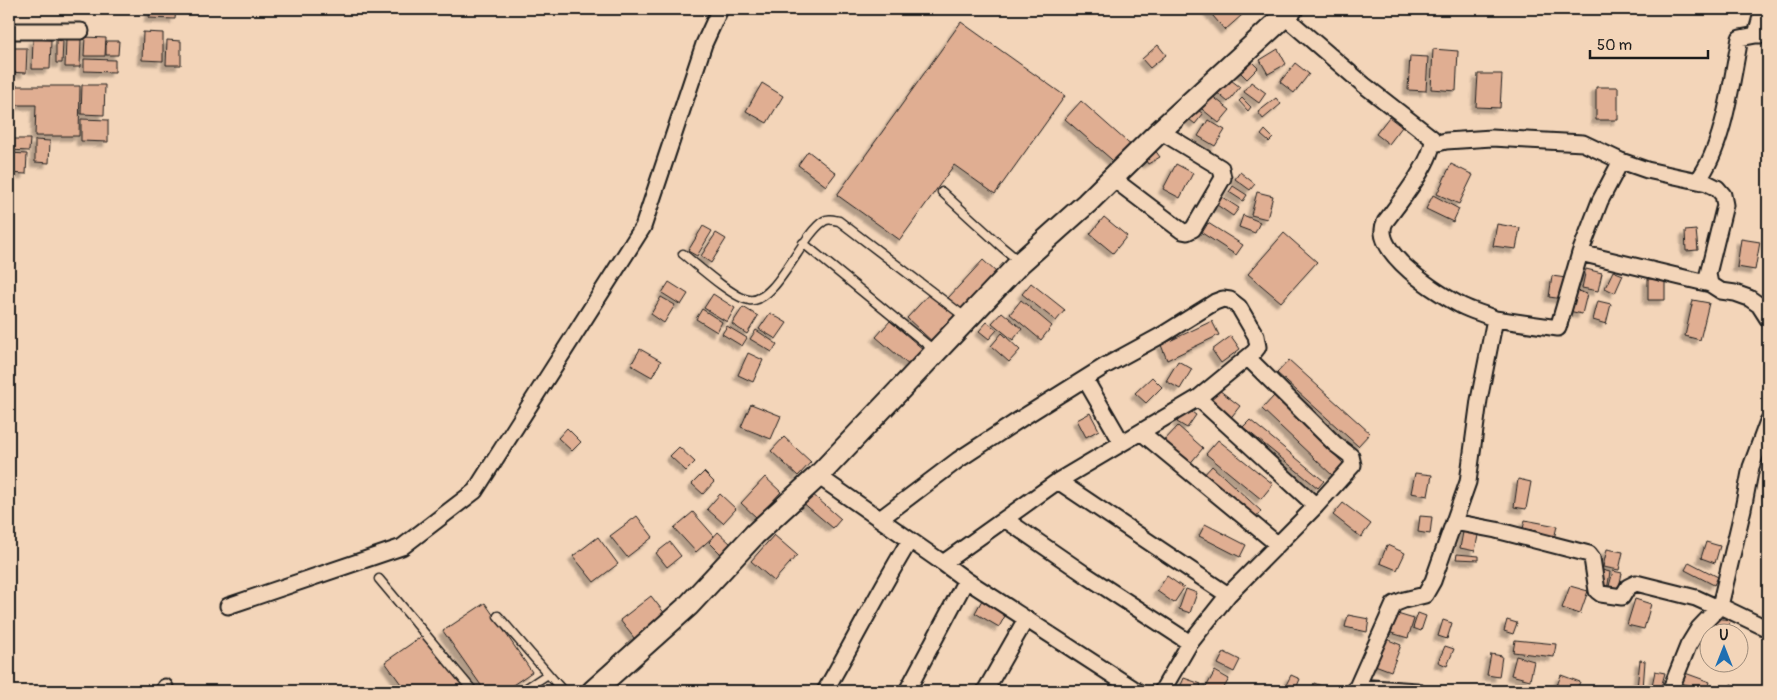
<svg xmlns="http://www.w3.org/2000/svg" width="1777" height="700" viewBox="0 0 1777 700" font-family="Pangolin,sans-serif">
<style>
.building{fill:#e0ae92;stroke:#1c1c1c;filter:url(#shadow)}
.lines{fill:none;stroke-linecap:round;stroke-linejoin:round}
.lane-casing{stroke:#1c1c1c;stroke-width:11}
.street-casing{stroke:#1c1c1c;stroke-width:19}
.secondary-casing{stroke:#1c1c1c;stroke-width:25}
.lane{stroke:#f3d5b9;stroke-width:8}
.street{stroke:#f3d5b9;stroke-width:15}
.secondary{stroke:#f3d5b9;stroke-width:21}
</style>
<defs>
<filter id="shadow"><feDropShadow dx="-4.5" dy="4.5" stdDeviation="1" flood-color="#0004"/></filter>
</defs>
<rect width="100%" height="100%" fill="#f3d5b9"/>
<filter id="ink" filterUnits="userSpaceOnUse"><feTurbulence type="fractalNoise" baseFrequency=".02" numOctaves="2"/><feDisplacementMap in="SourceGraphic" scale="10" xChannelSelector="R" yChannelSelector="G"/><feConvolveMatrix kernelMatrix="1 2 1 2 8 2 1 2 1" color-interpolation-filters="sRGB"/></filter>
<g filter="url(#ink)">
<path class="building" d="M150,9H176L175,19L149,18Z
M1207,9H1237L1242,15L1225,30Z
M961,22L1065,96L995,194L954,165L900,240L837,195Z
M143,32L163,33V61L142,60Z
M85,37L106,38L105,56H84Z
M66,38L81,39L80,67H65Z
M33,39L51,40L50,69H32Z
M56,40L63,41L62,63H56Z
M167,40L181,41V65H166Z
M106,41H119L118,55H106Z
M1158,45L1166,55L1150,68L1142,59Z
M9,48H27L26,73L9,72Z
M1278,49L1286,64L1268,74L1260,60Z
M1433,49L1458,51L1456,91L1431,89Z
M1410,56L1428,57L1426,91L1408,90Z
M1247,57L1258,68L1247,79L1236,68Z
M84,59L115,60V72L84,71Z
M1295,63L1309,74L1294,93L1280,82Z
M1478,74H1502L1500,108L1476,107Z
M1227,77L1240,87L1228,102L1215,91Z
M1251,82L1266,93L1259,103L1244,92Z
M762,83L783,96L767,123L746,111Z
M82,85H105L104,115L81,114Z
M10,86H80L79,136H35L36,105H10Z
M1596,87H1618V120H1596Z
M1207,92L1230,110L1219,123L1197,105Z
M1242,98L1251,107L1248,111L1239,101Z
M1276,98L1281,104L1263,119L1258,112Z
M1081,101L1135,149L1119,166L1065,119Z
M1192,105L1203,114L1195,124L1184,115Z
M1389,117L1402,127L1389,144L1376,134Z
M81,119L108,120V142L81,141Z
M1208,120L1225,130L1215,146L1198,136Z
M1265,130L1273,138L1269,142L1261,135Z
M9,139H30L29,151L9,150Z
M35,140L50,141L49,163L35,162Z
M1152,146L1160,157L1148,164L1141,153Z
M808,151L836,173L826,186L798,165Z
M9,153L27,154L26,174L9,173Z
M1176,164L1193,173L1180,198L1163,189Z
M1451,164L1473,175L1459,204L1437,194Z
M1240,172L1255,184L1250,190L1235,179Z
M1233,186L1247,195L1243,201L1229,192Z
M1257,192L1273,196L1267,219L1251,215Z
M1433,195L1459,209L1453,222L1426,209Z
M1222,197L1239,208L1233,216L1217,205Z
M1243,215L1260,222L1255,233L1239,227Z
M1104,217L1127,236L1113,253L1090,234Z
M1208,223L1243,245L1236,255L1202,233Z
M1497,224L1520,228L1516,249L1493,246Z
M703,226L712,231L697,256L688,251Z
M1696,230L1698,250L1686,251L1685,231Z
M716,233L726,239L711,263L701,256Z
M1284,233L1317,262L1281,302L1248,274Z
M1741,239L1760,242L1755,270L1737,267Z
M983,260L997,273L962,311L948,298Z
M1586,269L1602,273L1598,291L1582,288Z
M1613,271L1623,275L1615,293L1605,288Z
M1552,276L1566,278L1563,299L1549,297Z
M1648,279H1665V300H1648Z
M669,282L688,294L681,305L662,293Z
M1031,283L1065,310L1056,321L1022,294Z
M1575,290L1587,294L1582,314L1569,311Z
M930,293L959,319L936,345L907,318Z
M713,294L735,308L727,322L704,308Z
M661,297L675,305L664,323L651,314Z
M1021,300L1052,326L1041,340L1010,314Z
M1693,300L1709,303L1700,340L1685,336Z
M1598,301L1611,304L1606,324L1593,320Z
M743,307L758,316L747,334L732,324Z
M702,309L722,322L717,332L696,319Z
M1002,312L1022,329L1013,340L992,323Z
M770,313L787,323L776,339L759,329Z
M890,321L924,350L910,366L876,337Z
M1212,321L1219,335L1167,360L1161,345Z
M987,322L997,330L989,339L979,331Z
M727,326L747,338L742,346L722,334Z
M756,330L777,344L772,352L750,339Z
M1002,333L1020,350L1009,362L991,346Z
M1231,336L1240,349L1221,363L1212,350Z
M640,349L661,361L652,377L631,365Z
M748,353L763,360L753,382L738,375Z
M1289,360L1370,433L1358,446L1277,373Z
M1178,361L1192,369L1180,389L1166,381Z
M1152,377L1162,387L1146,403L1135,393Z
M1219,390L1240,406L1229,420L1208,403Z
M1274,396L1344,464L1333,476L1262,409Z
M751,404L781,416L771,439L741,427Z
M1186,408L1196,415L1187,428L1177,422Z
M1090,413L1099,430L1086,437L1077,420Z
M1250,420L1324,481L1318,488L1243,427Z
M1178,426L1203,448L1188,466L1162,443Z
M567,428L581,442L572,451L558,438Z
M784,437L811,462L798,476L771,451Z
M1218,440L1273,484L1261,499L1206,454Z
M679,447L695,462L686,471L670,456Z
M1212,466L1261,511L1252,521L1202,477Z
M704,472L714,482L703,494L692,484Z
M1415,473L1432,475L1428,496L1411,493Z
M765,477L781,492L757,518L741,503Z
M1518,479L1531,482L1526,509L1514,507Z
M811,493L841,519L833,528L802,502Z
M720,494L736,509L723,523L707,509Z
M1343,503L1371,524L1361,537L1333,515Z
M693,512L714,536L696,552L674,528Z
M637,516L653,537L627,557L610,536Z
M1420,516L1432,517L1430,534L1418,532Z
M1525,520L1557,526L1554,539L1522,533Z
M1205,524L1246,545L1240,557L1199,536Z
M1464,527L1479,530L1475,551L1460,548Z
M718,532L731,544L721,554L709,542Z
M774,535L797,555L774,581L751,561Z
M598,537L618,564L594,582L573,556Z
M670,542L681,556L667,567L656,553Z
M1706,542L1720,546L1715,563L1701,558Z
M1387,545L1405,553L1397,570L1380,563Z
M1607,549L1623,552L1619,570L1603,567Z
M1457,554L1479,556V560L1456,559Z
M1689,562L1718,577L1714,585L1685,570Z
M1602,570L1610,572L1607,590L1598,589Z
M1613,571L1622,573L1618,592L1608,590Z
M1167,576L1184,588L1174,603L1157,591Z
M1570,586L1588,591L1580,614L1562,608Z
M1186,589L1197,593L1190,613L1179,609Z
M651,596L669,619L638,643L620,620Z
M1635,599L1651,604L1644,629L1627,625Z
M982,600L1006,614L999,627L975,613Z
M485,603L532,672L504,691H485L443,631Z
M1394,613L1414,619L1408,638L1388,632Z
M1418,613L1426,616L1421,631L1413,628Z
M1348,615L1369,619L1367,632L1345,627Z
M1716,618L1730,620L1728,632H1714Z
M1443,620L1452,623L1447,639L1438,636Z
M1507,620L1517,623L1513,634L1504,631Z
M425,634L466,691H406L385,662Z
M1386,639L1401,645L1391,671L1375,665Z
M1515,640L1556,644L1554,657L1513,652Z
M1445,646L1454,649L1447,666L1438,662Z
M1224,652L1240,660L1234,672L1218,664Z
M1491,654L1502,656L1499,677L1487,675Z
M1516,656L1534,661L1530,680L1511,675Z
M1640,660L1645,661L1643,689L1637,688Z
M1215,671L1229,679L1222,691H1204Z
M1655,671L1665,673L1660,691H1651Z
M1685,673L1710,682L1707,691L1681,683Z
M1291,675L1300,679L1295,691H1283Z
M1561,675L1580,682L1576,691H1555Z
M1184,678L1201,684L1198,691L1179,690Z
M1314,683L1334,691H1311Z
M1731,684L1741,688L1740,691H1728Z"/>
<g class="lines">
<defs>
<path id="lane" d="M942,192L1002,247L1020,262
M803,243L935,351
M683,254C697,265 733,298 749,300C776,304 801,235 824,221C828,218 834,220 839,221L965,317
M379,579L473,691
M498,616L563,691
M522,691L548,674"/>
<path id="street" d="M1763,9L1756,35H1768
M1284,16L1364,85L1432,138C1437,156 1397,206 1385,222C1370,251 1440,295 1462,306C1472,311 1484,314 1495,319L1479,400L1468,482L1433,581L1425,595L1404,600L1394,604L1357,687
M9,31H81
M1434,144L1446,141L1492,138L1583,143L1621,161L1647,170L1707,183L1717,188L1723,195L1725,205L1708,274L1710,284L1721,291L1735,293L1749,298L1759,305L1768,319
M1112,178L1182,231L1187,232L1193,229L1223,178L1221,168L1160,131
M1698,180C1724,147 1732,79 1740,38L1756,35
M1580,253L1710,284
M1495,319L1558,328L1580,253L1600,201L1621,161
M1085,379L1122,443
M1198,398L1316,506
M1142,433L1277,544
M818,476L943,563L966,580L1137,691
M1058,481L1228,595
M880,519L958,460L1022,418L1105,366L1162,335L1215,302L1223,299L1230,300L1239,307L1256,336L1258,347L1254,352L1198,398L1058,481L943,563
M1006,520L1086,575L1190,643
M1454,522L1496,530L1589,554L1592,558L1597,591L1601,594L1622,597L1628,587L1636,583L1696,598L1718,608
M228,606L402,547L475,491L643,227L704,44L720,9
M1720,606L1768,629
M165,687L166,691
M825,691C854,641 880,589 910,540
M907,691L966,580
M985,691L1026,619
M1162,691L1190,643L1228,595L1316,506L1353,465L1351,456L1335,444L1248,358
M1353,691L1357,687L1417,691
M1670,691L1688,646L1699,628L1720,606L1743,509L1751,467L1768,421"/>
<path id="secondary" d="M593,691L688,606L755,534L818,476L1020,263L1087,203L1160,131L1292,9"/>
</defs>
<use href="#lane" class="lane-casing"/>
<use href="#street" class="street-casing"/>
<use href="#secondary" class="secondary-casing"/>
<use href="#lane" class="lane"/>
<use href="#street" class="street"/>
<use href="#secondary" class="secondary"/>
</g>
</g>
<rect width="1777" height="700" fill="none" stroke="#f3d5b9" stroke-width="30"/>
<rect x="15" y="15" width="1747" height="670" fill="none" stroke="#1c1c1c" stroke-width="2" filter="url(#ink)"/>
<g transform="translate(1724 648)"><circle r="24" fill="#f3d5b9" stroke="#9d8b7a"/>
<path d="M0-4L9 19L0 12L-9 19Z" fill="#1f6fb2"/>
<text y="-8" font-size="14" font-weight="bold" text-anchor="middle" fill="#1c1c1c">U</text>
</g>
<path d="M1590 50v8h118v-8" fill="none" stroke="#1c1c1c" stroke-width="2.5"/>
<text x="1597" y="50" font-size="15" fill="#1c1c1c" stroke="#f3d5b9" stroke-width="4" paint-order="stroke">50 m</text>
</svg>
